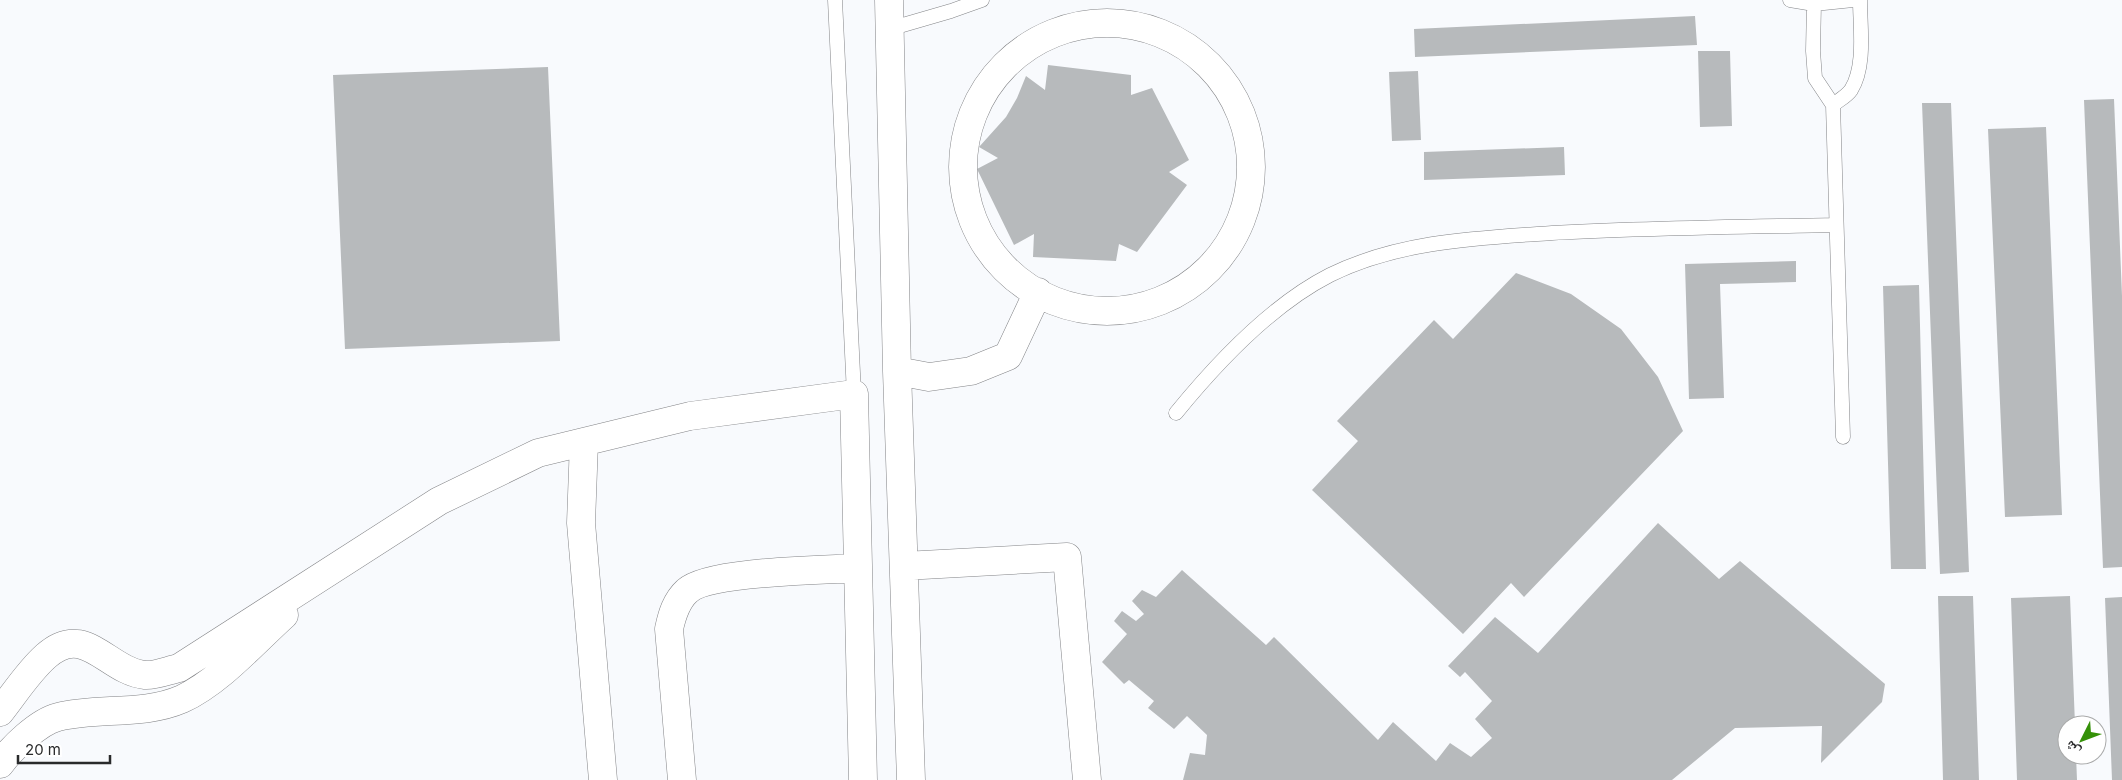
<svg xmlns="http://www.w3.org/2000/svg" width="2122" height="780" viewBox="0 0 2122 780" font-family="Inter,'Noto Naskh Arabic',sans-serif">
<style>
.building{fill:#b7babc}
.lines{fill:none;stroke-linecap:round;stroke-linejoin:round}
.lane-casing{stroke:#838487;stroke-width:15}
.street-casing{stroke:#838487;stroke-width:29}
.lane{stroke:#fff;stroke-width:14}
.street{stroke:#fff;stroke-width:28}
</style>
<rect width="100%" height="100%" fill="#f8fafd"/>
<path class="building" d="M1695,16L1697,45L1415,57L1414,29Z
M1698,51H1730L1732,126L1700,127Z
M1048,65L1131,75V95L1152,88L1189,160L1169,172L1187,185L1137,252L1119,244L1116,261L1033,257L1034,234L1014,245L977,169L998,158L979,147L1006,117L1017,98L1026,76L1045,90Z
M548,67L560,341L345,349L333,75Z
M1418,71L1421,140L1392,141L1389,72Z
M2114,99L2122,296V567L2103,568L2084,100Z
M1922,103H1951L1969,572L1940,574Z
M2046,127L2062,515L2005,517L1988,129Z
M1564,147L1565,175L1424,180V152Z
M1796,261V282L1720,284L1724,398L1689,399L1685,264Z
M1516,273L1571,294L1621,329L1658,377L1683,431L1524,597L1511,583L1463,634L1312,490L1358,441L1337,421L1434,320L1453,339Z
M1919,285L1926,569H1891L1883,286Z
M1658,523L1719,579L1740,561L1885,684L1882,702L1821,763L1822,726L1735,728L1672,780H1183L1190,753L1205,755L1207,735L1187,716L1174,729L1148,708L1154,701L1129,680L1124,684L1102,662L1127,634L1114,621L1122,611L1136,621L1144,614L1132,601L1142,590L1156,597L1182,570L1266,645L1274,637L1378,740L1393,722L1436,761L1450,743L1471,757L1492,738L1475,719L1492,701L1465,672L1460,677L1448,666L1495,617L1538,653Z
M1938,596H1973L1979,780H1943Z
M2070,596L2075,725H2067V755H2076L2077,780H2017L2011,598Z
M2122,597V780H2112L2105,598Z"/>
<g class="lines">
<defs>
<path id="lane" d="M835,0L854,394
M1790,0L1814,4L1853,0
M1814,4L1813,51L1815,78L1833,105L1843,437
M889,29L951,11L982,0
M1833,105C1839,100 1847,96 1851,90C1866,66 1860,27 1860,0
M1176,413C1216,364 1273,304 1330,275C1399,241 1477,238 1552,233C1646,228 1741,227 1836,225"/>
<path id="street" d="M889,0L897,371L911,780
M963 167a144 144 0 1 1 288 0a144 144 0 1 1-288 0Z
M897,371L929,377L971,371L1008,356L1038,292
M584,442L581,523L603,780
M904,566L1067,557L1087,780
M0,712C15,693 28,672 46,656C85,621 107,671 145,675C155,676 169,670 179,668L439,501L538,453L690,416L854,394L863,780
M0,764C12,748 38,722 58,717C98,707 143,716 182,699C219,682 253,643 284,615
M682,780L669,629C672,615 676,601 687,591C708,571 825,570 858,568"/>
</defs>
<use href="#lane" class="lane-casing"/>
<use href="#street" class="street-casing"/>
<use href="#lane" class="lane"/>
<use href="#street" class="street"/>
</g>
<g transform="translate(2082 740) rotate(228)"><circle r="24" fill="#ffffff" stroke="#a9aaaa"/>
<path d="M0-4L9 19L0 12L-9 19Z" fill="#359108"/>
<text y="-8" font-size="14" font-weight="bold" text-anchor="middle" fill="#292a2b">ش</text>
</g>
<path d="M18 755v8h92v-8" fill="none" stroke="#292a2b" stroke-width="2.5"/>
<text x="25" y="755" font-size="15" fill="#292a2b" stroke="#ffffff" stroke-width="4" paint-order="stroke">20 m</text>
</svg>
